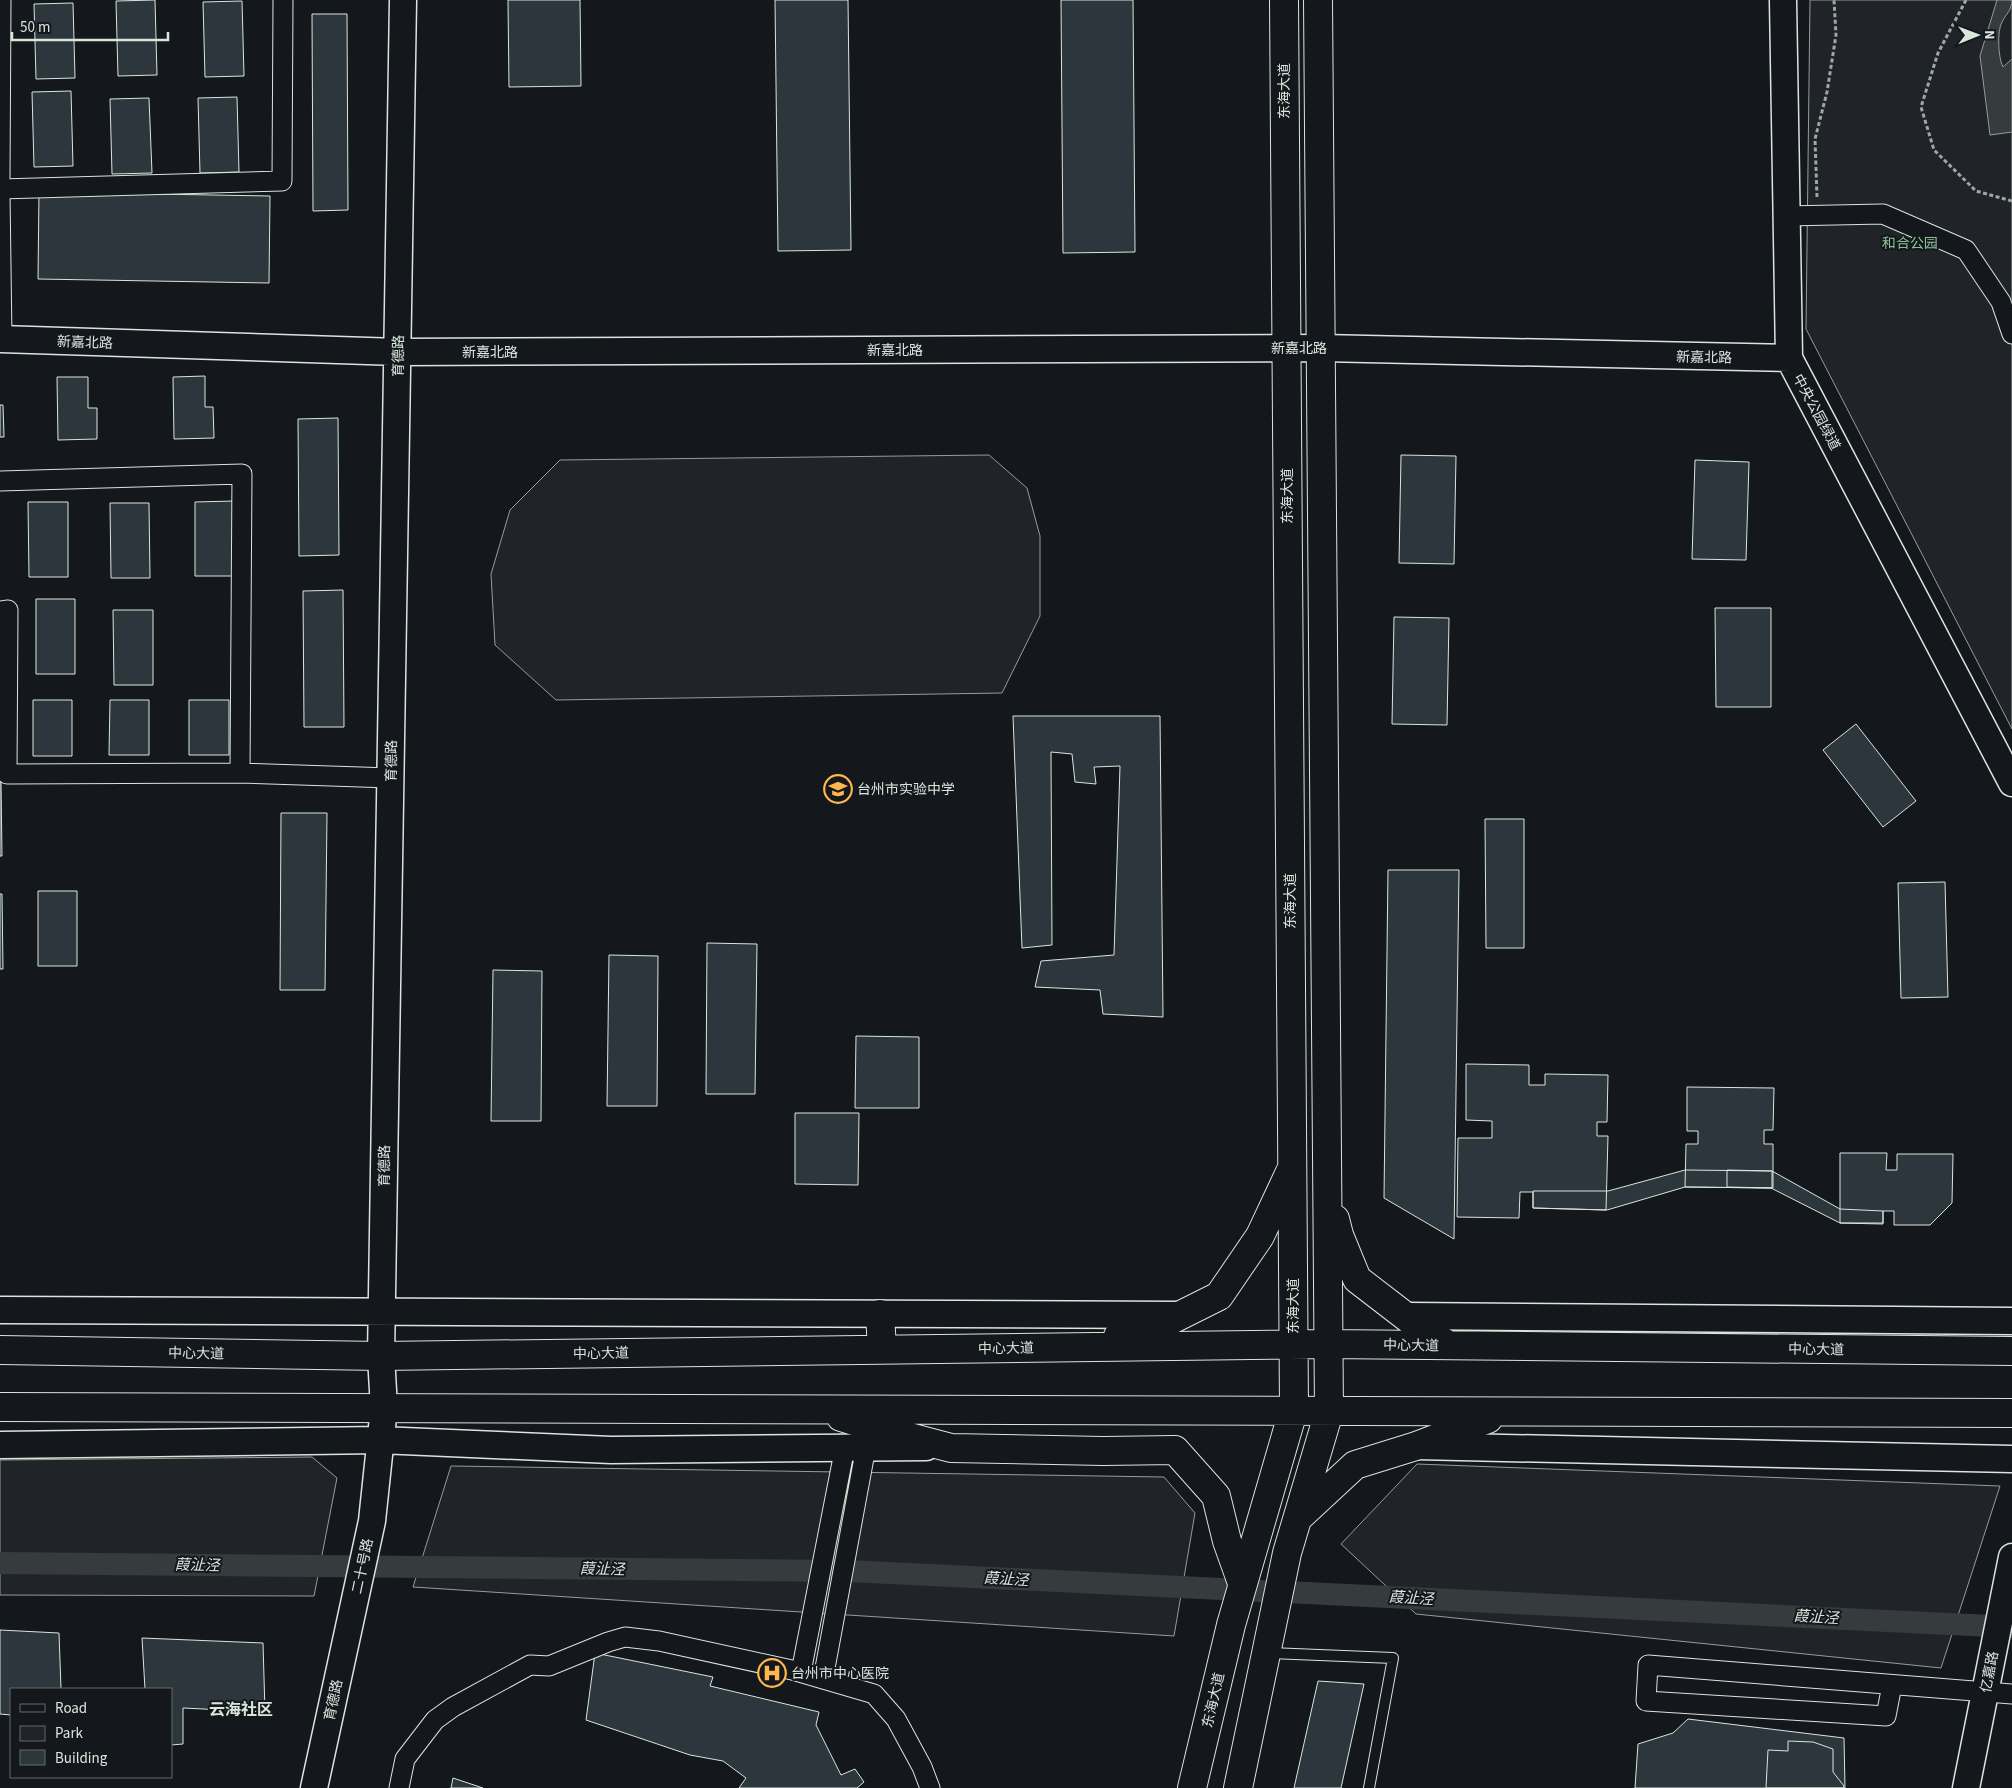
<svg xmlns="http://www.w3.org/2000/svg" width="2012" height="1788" viewBox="0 0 2012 1788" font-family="'Source Sans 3','Noto Sans SC',sans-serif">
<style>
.green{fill:#202428;stroke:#939e99}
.water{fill:#363b3e;stroke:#939e99}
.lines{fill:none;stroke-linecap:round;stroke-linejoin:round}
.canal{stroke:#363b3e;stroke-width:22}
.building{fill:#2c363c;stroke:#d8e6dc}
.lane-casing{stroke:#d8e6dc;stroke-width:12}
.street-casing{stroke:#d8e6dc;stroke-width:21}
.secondary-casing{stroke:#d8e6dc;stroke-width:29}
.primary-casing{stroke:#d8e6dc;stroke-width:30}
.path{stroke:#9da8a2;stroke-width:3;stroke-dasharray:4 2.5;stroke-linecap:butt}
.lane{stroke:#14181c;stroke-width:10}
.street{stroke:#14181c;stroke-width:19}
.secondary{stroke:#14181c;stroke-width:26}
.primary{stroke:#14181c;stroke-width:28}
.labels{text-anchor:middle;stroke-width:4;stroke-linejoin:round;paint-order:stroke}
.street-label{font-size:14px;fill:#d8e6dc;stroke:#14181c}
.park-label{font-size:14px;fill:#8ac095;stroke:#14181c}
.poi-label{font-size:14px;fill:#d8e6dc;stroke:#14181c;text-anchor:start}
.water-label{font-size:15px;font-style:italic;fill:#d8e6dc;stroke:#14181c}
.quarter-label{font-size:16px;font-weight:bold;fill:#d8e6dc;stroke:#14181c}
</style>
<rect width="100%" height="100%" fill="#14181c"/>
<path class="green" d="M1810,0H2012V729L1806,329Z
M989,455L1027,488L1040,536V616L1002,693L556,700L495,645L491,574L510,510L560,460Z
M312,1457L337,1478L314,1596L0,1595V1460Z
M1417,1464L2000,1486L1941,1668L1416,1614L1341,1544Z
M451,1466L1164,1477L1195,1513L1174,1636L413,1587Z"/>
<path class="water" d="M1997,0H2012C2012,10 2006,14 2002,22C1997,30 1998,58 2003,67L2012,59V132L1990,135L1980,56Z"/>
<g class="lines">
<path class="canal" d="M0,1563L848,1571L2012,1627"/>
</g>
<path class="building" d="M155,0L157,75L118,76L116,1Z
M508,0H580L581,86L509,87Z
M775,0H848L851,250L778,251Z
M1061,0H1133L1135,252L1063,253Z
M242,1L244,76L205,77L203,2Z
M73,3L75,78L36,79L34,4Z
M312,14H347L348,210L313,211Z
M71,91L73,166L34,167L32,92Z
M237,97L239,172L200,173L198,98Z
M149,98L152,173L112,174L110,99Z
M39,192L270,196L269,283L38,279Z
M205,376V407H213L214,438L174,439L173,377Z
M57,377H88V408H97V439L58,440Z
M0,405H3L4,437H0Z
M338,418L339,555L299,556L298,419Z
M1401,455L1456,456L1454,564L1399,563Z
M1695,460L1749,462L1746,560L1692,559Z
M234,501V576H195V502Z
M28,502H68V577H29Z
M110,503H149L150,578H111Z
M343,590L344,727H304L303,591Z
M36,599H75V674H36Z
M1715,608H1771V707H1716Z
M113,610H153V685H114Z
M1394,617L1449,618L1447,725L1392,724Z
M33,700H72V756H33Z
M110,700H149V755H109Z
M189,700H229V755H189Z
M1013,716H1160L1163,1017L1103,1014L1100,990L1035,987L1041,961L1114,955L1120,766L1094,767L1096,784L1075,782L1072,754L1051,752L1052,945L1022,948Z
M1856,724L1916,801L1883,827L1823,750Z
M0,782H1L2,856H0Z
M281,813H327L325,990H280Z
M1485,819H1524V948H1486Z
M1388,870H1459L1454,1239L1384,1198Z
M1945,882L1948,997L1901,998L1898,883Z
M38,891H77V966H38Z
M0,894H2L3,969H0Z
M707,943L757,944L755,1094H706Z
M609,955L658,956L657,1106H607Z
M493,970L542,971L541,1121H491Z
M856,1036L919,1037V1108H855Z
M1466,1064L1529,1065V1085H1545V1074L1608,1075L1607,1122H1597V1136H1608L1606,1210L1533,1208V1192H1520L1519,1218L1457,1217L1458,1138H1492V1121L1466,1120Z
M1687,1087L1774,1088L1773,1130H1764V1144H1773V1188L1685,1187L1686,1144H1698V1131H1687Z
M795,1113H859L858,1185L795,1184Z
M1840,1153H1887L1886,1170H1897V1154H1953L1952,1203L1930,1225H1894V1211H1883V1224L1840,1223Z
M1685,1170L1772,1171V1188L1685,1187L1607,1210L1533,1208V1191H1608Z
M1727,1170L1772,1171L1840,1209L1883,1211V1223H1840L1771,1188L1727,1187Z
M0,1630L59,1633L61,1689H11V1715L0,1714Z
M142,1638L263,1643L265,1712L183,1708V1744L171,1745V1689H145Z
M595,1653L713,1677L710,1686L819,1712L816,1725L841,1775L855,1769L864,1782L857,1788H739L746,1778L723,1761L690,1755L586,1720Z
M1318,1681L1364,1684L1341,1788H1294Z
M1688,1719L1844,1738L1845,1788H1635L1638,1744L1673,1733Z
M1788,1741L1813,1742L1833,1749V1772L1844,1786L1843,1788H1766L1768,1750L1788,1751Z
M453,1778L483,1788H451Z"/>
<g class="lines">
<defs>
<path id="lane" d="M1267,1653L1393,1658L1369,1788"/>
<path id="street" d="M0,179L1,0
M0,189L282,181L283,0
M0,193L2,339
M1786,216L1883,214L1966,250L2001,302L2012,334
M0,481L242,474L240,773L391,778
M0,611L8,610L7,774L240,773
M801,1672L845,1447
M823,1679L866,1447
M1892,1685L1886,1716L1646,1701L1648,1665L2012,1694
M399,1788L405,1759L435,1720L453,1707L530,1665L549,1666L608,1642L625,1637L659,1641L792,1670L874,1694L896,1719L922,1767L930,1788"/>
<path id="secondary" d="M1783,0L1789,358L2012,783
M0,339L398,352L1321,348L1789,358
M0,1310L1180,1315
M1407,1316L2012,1321
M0,1445L380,1440L611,1450L926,1447
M1416,1446L2012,1459
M314,1788L372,1521L384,1408L381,1356L403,0
M1966,1788L2012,1557"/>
<path id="primary" d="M1335,1219L1339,1235L1357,1279L1422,1329L1448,1345
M880,1314L882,1349
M1118,1336L1163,1324L1219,1296L1260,1236L1290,1172
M0,1350L381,1356L1328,1344L2012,1351
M0,1407L2012,1413
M841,1417L879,1429L951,1448L1103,1451L1175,1450L1216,1496L1227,1541L1242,1583
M1299,1517L1355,1465L1416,1446L1488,1419
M1192,1788L1231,1625L1294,1408L1284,0
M1238,1788L1287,1553L1329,1412L1318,0"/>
</defs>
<use href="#lane" class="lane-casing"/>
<use href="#street" class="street-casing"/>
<use href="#secondary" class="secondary-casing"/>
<use href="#primary" class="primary-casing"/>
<path class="path" d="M1966,0L1938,53L1921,107L1934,150L1976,191L2012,201
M1817,197L1815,139L1827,92L1836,35L1834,0"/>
<use href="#lane" class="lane"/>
<use href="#street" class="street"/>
<use href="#secondary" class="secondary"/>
<use href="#primary" class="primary"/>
</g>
<defs>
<symbol id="school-ring" viewBox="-11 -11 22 22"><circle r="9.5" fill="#14181c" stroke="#ffb74d" stroke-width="1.5"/><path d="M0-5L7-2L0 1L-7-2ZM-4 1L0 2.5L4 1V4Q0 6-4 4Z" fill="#ffb74d"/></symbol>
<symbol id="hospital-ring" viewBox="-11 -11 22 22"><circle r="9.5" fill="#14181c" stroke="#ffb74d" stroke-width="1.5"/><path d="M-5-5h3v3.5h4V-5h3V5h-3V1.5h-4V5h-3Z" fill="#ffb74d"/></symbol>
</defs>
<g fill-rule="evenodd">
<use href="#school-ring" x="822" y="773" width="32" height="32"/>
<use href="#hospital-ring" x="756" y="1657" width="32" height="32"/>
</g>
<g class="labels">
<g class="street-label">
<text transform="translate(1284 91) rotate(-90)" y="5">东海大道</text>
<text transform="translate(85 342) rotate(2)" y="5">新嘉北路</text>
<text x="1299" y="353">新嘉北路</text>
<text x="895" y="355">新嘉北路</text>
<text x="490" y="357">新嘉北路</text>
<text transform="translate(398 356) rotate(-89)" y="5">育德路</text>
<text transform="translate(1704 357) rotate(1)" y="5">新嘉北路</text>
<text transform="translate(1817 412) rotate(62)" y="5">中央公园绿道</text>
<text transform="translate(1287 496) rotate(-90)" y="5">东海大道</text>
<text transform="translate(391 761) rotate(-89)" y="5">育德路</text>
<text transform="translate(1290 901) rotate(-90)" y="5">东海大道</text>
<text transform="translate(384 1166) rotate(-89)" y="5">育德路</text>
<text transform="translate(1293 1306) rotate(-90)" y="5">东海大道</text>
<text transform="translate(1411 1345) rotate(1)" y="5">中心大道</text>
<text transform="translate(1006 1348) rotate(-1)" y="5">中心大道</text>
<text transform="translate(1816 1349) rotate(1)" y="5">中心大道</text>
<text transform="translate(196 1353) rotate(1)" y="5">中心大道</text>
<text transform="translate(601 1353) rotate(-1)" y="5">中心大道</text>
<text transform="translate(362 1566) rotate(-78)" y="5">二十号路</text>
<text transform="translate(1989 1672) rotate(-79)" y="5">亿嘉路</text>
<text transform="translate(333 1700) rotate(-78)" y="5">育德路</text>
<text transform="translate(1213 1700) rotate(-77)" y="5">东海大道</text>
</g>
<g class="park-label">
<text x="1910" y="248">和合公园</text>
</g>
<g class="poi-label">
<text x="857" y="794">台州市实验中学</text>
<text x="791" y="1678">台州市中心医院</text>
</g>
<g class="water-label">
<text transform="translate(197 1565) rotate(1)" y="5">葭沚泾</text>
<text transform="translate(602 1569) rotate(1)" y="5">葭沚泾</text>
<text transform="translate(1006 1579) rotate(3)" y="5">葭沚泾</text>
<text transform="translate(1411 1598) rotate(3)" y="5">葭沚泾</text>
<text transform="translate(1816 1617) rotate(3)" y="5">葭沚泾</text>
</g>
<g class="quarter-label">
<text x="241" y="1715">云海社区</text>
</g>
</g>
<rect x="10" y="1688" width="162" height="90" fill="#14181c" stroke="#626a69"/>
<rect x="20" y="1704" width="25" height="8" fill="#14181c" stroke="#626a69"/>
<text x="55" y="1713" font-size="15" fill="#d8e6dc">Road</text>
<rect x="20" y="1726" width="25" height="15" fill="#202428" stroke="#626a69"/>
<text x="55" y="1738" font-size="15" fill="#d8e6dc">Park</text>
<rect x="20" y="1750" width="25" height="15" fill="#2c363c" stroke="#626a69"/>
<text x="55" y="1763" font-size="15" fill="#d8e6dc">Building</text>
<g transform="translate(1977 35) rotate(89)" stroke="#14181c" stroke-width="4" paint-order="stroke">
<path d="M0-4L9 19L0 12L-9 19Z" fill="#d8e6dc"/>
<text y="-8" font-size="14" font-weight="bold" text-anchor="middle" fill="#d8e6dc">N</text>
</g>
<path d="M12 32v8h156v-8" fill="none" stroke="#d8e6dc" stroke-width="2.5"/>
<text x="20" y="32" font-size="15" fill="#d8e6dc" stroke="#14181c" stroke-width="4" paint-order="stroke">50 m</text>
</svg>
